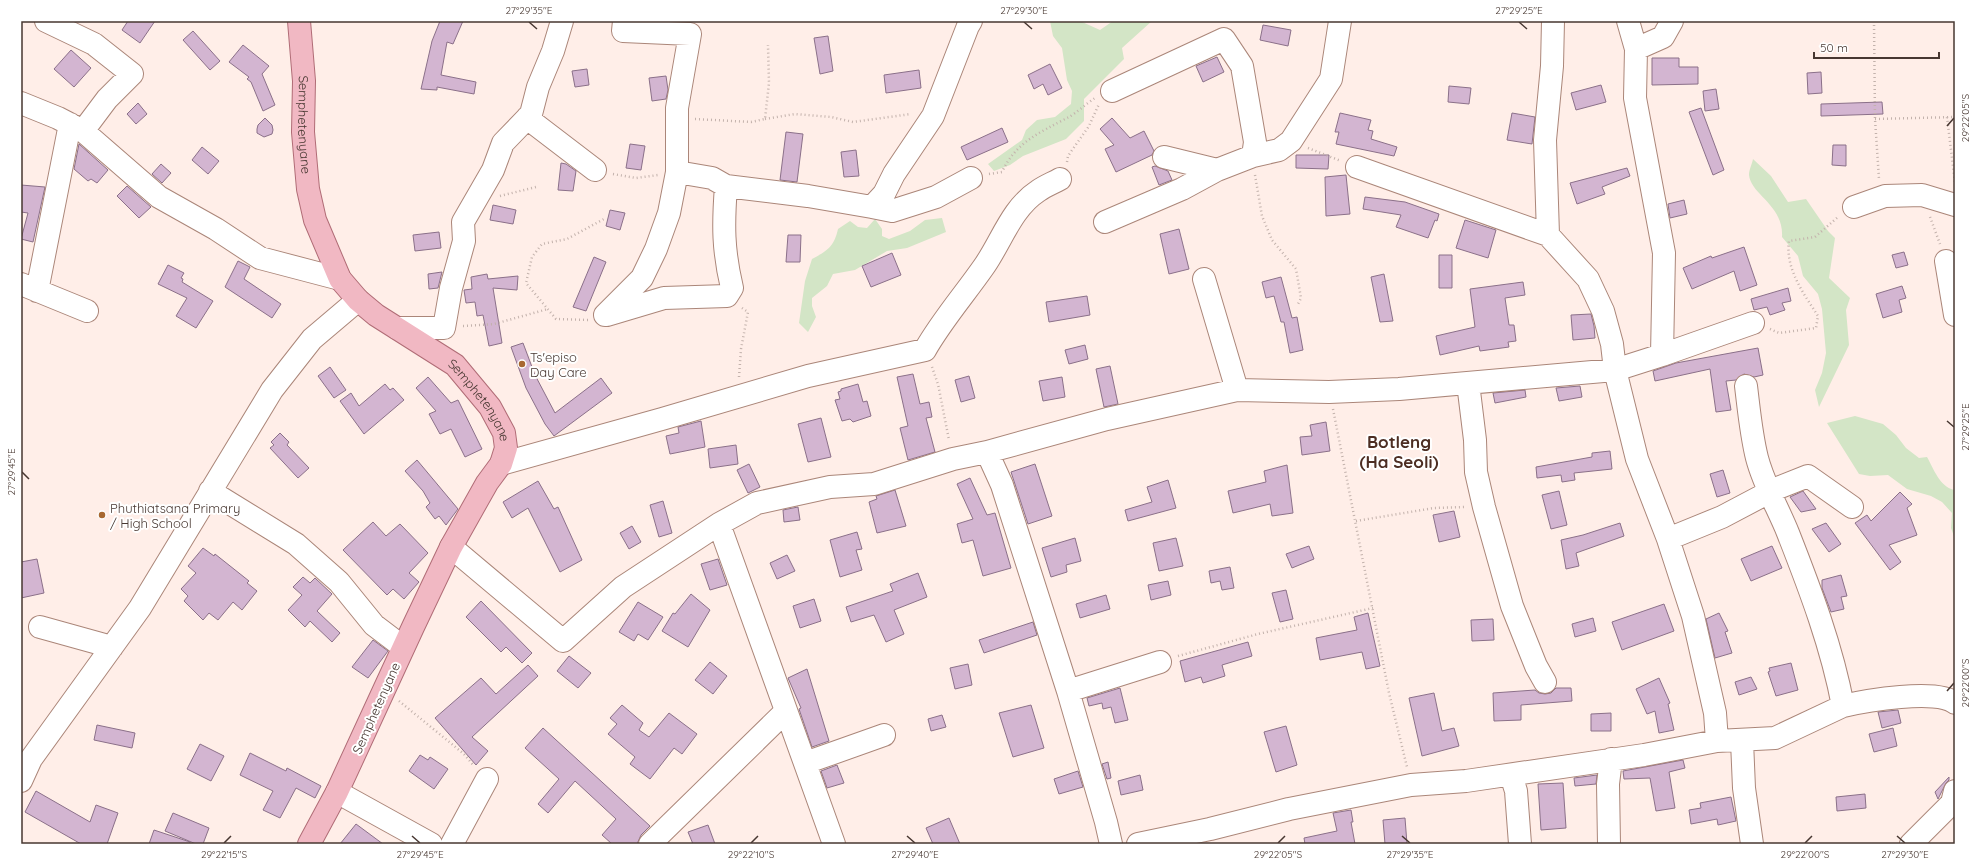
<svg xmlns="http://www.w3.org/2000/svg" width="1976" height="865" viewBox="0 0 1976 865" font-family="Quicksand,sans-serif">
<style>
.green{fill:#d3e5c6}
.building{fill:#d3b5d1;stroke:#8b7089}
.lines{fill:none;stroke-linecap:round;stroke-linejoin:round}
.minor-casing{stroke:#ab8679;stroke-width:24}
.major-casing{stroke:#b06c76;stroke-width:24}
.path{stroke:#c3b2ac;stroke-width:2.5;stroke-dasharray:1 3;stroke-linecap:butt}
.minor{stroke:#fff;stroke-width:22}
.major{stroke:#f1b8c3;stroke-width:22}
.ticks{fill:none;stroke:#473731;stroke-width:1.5}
.poi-dot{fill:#a86831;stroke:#fff;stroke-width:1.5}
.labels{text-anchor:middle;stroke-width:4;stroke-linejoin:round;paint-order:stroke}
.street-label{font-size:13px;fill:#473731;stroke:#fff}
.poi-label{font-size:13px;fill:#473731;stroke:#fff;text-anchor:start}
.district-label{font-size:17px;font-weight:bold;fill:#4d2e23;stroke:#fff}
.neatline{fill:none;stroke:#473731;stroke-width:1.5}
.ticks-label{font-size:10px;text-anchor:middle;fill:#473731}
</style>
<rect width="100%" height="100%" fill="#ffeee8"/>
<path class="green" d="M1050,21H1080L1100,30L1113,21H1152L1122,48L1124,59L1084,99V121L1066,139L1023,156L1010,165L994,171L988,164L1022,140L1026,130L1037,120L1055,117L1071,104L1072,91L1067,80L1062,48L1053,36Z
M1753,159L1771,176L1788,202L1806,199L1828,231L1835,238L1829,278L1850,298L1846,310L1849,345L1819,407L1815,390L1822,373L1826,353L1822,309L1818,294L1803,276L1798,256L1782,237C1784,205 1751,195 1749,175C1749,170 1752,164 1753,159Z
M942,218L946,232L907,248L887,251L855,270L833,274L827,286L812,298V306L816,317L808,332L799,323L805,281L812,259C827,251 834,247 838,229L850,221L858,227L867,228L875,219L882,229V236L889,239L910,231L925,220Z
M1855,416L1883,424L1896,435L1906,448L1919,458L1927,457C1934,469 1939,486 1954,490L1955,485V539L1951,528L1952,513L1942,502L1931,496L1907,489L1888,475L1870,476L1859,474L1827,423Z"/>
<path class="building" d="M128,21H155L140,43L122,30Z
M440,21H463L453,44L447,42L441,75L476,82L474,94L437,87V90L421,89L432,41Z
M1263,25L1291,30L1288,46L1260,40Z
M193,31L220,61L210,70L183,40Z
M828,36L833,71L820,74L814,38Z
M243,45L269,66L262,74L275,105L263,111L251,82L247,79L249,77L229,62Z
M71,50L91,68L74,87L54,69Z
M1217,57L1224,72L1203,82L1196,66Z
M1652,58H1679V67H1698V84L1652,85Z
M1050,64L1062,88L1048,95L1043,84L1034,89L1028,75Z
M587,69L589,85L575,87L572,71Z
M919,70L921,88L886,93L884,75Z
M1821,72L1822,93L1808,94L1807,73Z
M666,76L668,90L666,99L652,101L649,78Z
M1601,85L1606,102L1576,110L1571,93Z
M1449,86L1471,88L1469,104L1448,102Z
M1716,89L1719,109L1705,111L1703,91Z
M1882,102L1883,114L1821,116V104Z
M138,103L147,114L136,124L127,114Z
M1701,108L1724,170L1713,175L1689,112Z
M1340,113L1371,120L1368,130L1373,131L1371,139L1397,147L1394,156L1336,144L1339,132H1335Z
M1512,113L1535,117L1532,144L1507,140Z
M265,118L272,125L273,130L272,134L264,137L257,133V129L258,125Z
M1112,118L1130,138L1144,131L1154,151L1152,155L1116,172L1105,149L1114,145L1100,129Z
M1002,128L1008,142L967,160L961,147Z
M786,132L803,134L797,182L780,180Z
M79,144L108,170L97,183L91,179L88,181L74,169Z
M630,144L645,146L641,170L626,168Z
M1833,145H1846V166L1832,165Z
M202,147L219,161L208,174L192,160Z
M856,150L859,176L844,177L841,152Z
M1296,155H1329L1328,169L1296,168Z
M561,163L566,164L576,171L573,191L558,190Z
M161,164L171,173L162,183L152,174Z
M1155,166L1168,171L1172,180L1159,185L1152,167Z
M1627,168L1630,176L1602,187L1605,194L1577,204L1570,183Z
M1346,175L1350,214L1326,216L1325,177Z
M21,185L45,187L33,242L21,239L28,213L21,212Z
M127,186L151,207L139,218L117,196Z
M1365,197L1405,202L1439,214L1437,221L1435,220L1428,238L1396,227L1401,215L1363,209Z
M1684,200L1687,214L1670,218L1668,204Z
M493,205L516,210L513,224L490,220Z
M610,210L625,213L620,230L606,226Z
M1465,220L1496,230L1488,258L1456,248Z
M1179,229L1189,269L1169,274L1160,234Z
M439,232L441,248L415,251L413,235Z
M788,235H801L800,262H786Z
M1744,247L1757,285L1740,291L1734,271L1692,289L1683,268L1711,256L1712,258Z
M1904,252L1908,265L1896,268L1892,255Z
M892,253L901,275L871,287L862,266Z
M1439,255H1452V288H1439Z
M594,257L606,262L586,311L573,307Z
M238,261L250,267L244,279L281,304L272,318L225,287Z
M168,265L184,273L181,278L183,279L182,282L213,301L196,328L176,316L187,298L158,284Z
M442,272L438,288L429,289L428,274Z
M487,274L488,279L518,276L517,290L493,288L502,343L489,346L483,315L477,316L475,302L466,303L464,290L472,289L471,277Z
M1384,274L1393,321L1380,322L1371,277Z
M1281,277L1292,318L1297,317L1303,350L1290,353L1284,322H1281L1274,296L1266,298L1262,282Z
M1523,282L1525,295L1505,298L1509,325H1514L1516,341L1508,342L1509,347L1480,351L1479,346L1440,355L1436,336L1475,327L1470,289Z
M1902,286L1906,298L1899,300L1902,312L1883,318L1876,294Z
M1788,288L1791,301L1782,303L1785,310L1770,315L1767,307L1754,310L1751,299Z
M1087,296L1090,315L1049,322L1046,302Z
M1591,314L1594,326L1595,338L1573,340L1571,315Z
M523,343L535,375L555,413L601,378L612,393L554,436L545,424L526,388L511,347Z
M1085,345L1088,359L1069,364L1065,350Z
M1758,348L1763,375L1754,377L1744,374L1736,380L1726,381L1731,410L1716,412L1710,369L1655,381L1653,371L1676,363Z
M1110,366L1118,404L1104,407L1096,369Z
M330,367L346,390L334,398L318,376Z
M913,374L920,404L929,402L932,417L926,418L935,452L908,460L900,428L908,426L897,377Z
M969,376L975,398L961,402L955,380Z
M428,377L451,403L458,400L482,449L465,457L451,429L440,434L429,414L436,411L416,388Z
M1062,377L1065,397L1043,401L1039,381Z
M385,384L390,390L393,388L404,400L364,434L340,401L351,393L359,406Z
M858,384L863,402L867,401L871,416L853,422L850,419L842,421L835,400L840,399L838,392L841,391V389Z
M1580,386L1582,397L1559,401L1556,388Z
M1525,390L1526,397L1495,403L1493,393Z
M821,418L831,457L808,462L798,424Z
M701,421L705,447L670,454L666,436L679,433L678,427Z
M1326,422L1330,451L1302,455L1300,437L1312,436L1310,425Z
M280,433L289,442L287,445L309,468L298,478L270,448L274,445L271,442Z
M736,445L738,464L710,468L708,449Z
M1610,451L1612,469L1574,473L1575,480L1562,482L1561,475L1537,478L1536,467L1592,457V453Z
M417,460L458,509L446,525L439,516L435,519L426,507L430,503L423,491L405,471Z
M749,464L760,487L748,493L737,470Z
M1035,464L1052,516L1028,524L1011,472Z
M1287,465L1293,513L1272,516L1270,504L1233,513L1228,491L1266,482L1264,471Z
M1723,470L1730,493L1717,497L1710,474Z
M970,478L987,515L995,513L1011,568L983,576L973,540L962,543L957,524L973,519L957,484Z
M1168,480L1176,508L1128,521L1125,510L1152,502L1147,487Z
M538,481L554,509L558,507L582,560L560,572L528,508L512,518L503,502Z
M895,490L906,526L877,533L869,502L877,499L876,496Z
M1559,491L1567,525L1551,529L1542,495Z
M1803,491L1816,509L1801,512L1790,497Z
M1900,492L1912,504L1907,508L1917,535L1889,545L1901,562L1890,570L1855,523L1867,515L1871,521Z
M663,501L672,533L659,537L650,505Z
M798,507L800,520L784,522L783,510Z
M1454,511L1460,537L1439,542L1433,515Z
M373,522L386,536L400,524L428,553L409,573L419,582L404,599L393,589L387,595L343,550Z
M1620,523L1624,536L1576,553L1579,566L1566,569L1561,540L1583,535Z
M1826,523L1841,544L1829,552L1812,529Z
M632,526L641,542L629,549L620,533Z
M857,532L862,549L856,550L862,570L840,577L830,540Z
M1075,538L1081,561L1066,565L1067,572L1051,577L1042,548Z
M1176,538L1183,566L1159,571L1153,543Z
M1309,546L1314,559L1292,568L1286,554Z
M1772,546L1782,568L1751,581L1741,559Z
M203,548L214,556L215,554L249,581L247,583L257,591L242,610L233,602L218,620L209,613L203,620L184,601L188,596L181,589L196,573L188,566Z
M787,555L795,571L777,579L770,563Z
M37,559L44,593L21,598V562Z
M718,559L727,585L710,590L701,564Z
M1230,567L1234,588L1222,590L1220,581L1211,583L1209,571Z
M918,573L927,597L894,610L904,634L886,642L874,615L851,622L846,607L893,591L890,584Z
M1841,575L1847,596L1841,597L1844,609L1831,612L1822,588V580Z
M303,577L310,583L315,578L332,594L317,611L340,633L332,642L310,621L305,627L288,610L302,595L293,587Z
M1168,581L1171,595L1151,600L1148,585Z
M1286,590L1293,619L1280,622L1272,593Z
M691,594L710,610L688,647L662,631L673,613L675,614Z
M1106,595L1110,609L1080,618L1076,604Z
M814,599L821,621L800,628L793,606Z
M481,601L532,653L522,663L506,647L501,652L466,617Z
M638,602L663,617L648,640L638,634L634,641L619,632Z
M1664,604L1674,631L1622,650L1612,622Z
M1368,613L1380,666L1366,669L1362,652L1320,660L1316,638L1357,630L1354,617Z
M1719,613L1728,631L1725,632L1732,653L1715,658L1706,619Z
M1593,618L1596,631L1575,637L1572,624Z
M1493,619L1494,640L1472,641L1471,620Z
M1033,622L1037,635L984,653L979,640Z
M373,640L388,651L368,678L352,667Z
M1248,642L1252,656L1222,665L1225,676L1203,683L1201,677L1185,682L1180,661Z
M569,656L591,673L578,688L557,671Z
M710,662L727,676L713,694L695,680Z
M1791,663L1798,690L1776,696L1768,672L1770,671L1769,668Z
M968,664L972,685L955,689L950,668Z
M528,665L538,676L472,737L488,751L476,765L435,718L481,678L496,694Z
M807,669L829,741L812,747L799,709L801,708L788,678Z
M1751,677L1757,689L1739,695L1735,682Z
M1659,678L1670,703L1668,704L1674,730L1659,733L1655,711L1647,714L1636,689Z
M1120,688L1128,720L1115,723L1111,707L1103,709L1102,703L1089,706L1087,698Z
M1556,688H1571L1572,701L1521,705V720L1494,721L1493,693L1535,690L1539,693L1545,694L1551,693Z
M1434,693L1442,731L1454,728L1459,746L1422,756L1409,698Z
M622,705L643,723L639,730L649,737L669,713L697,734L682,754L674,748L650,779L630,764L635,757L608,734L617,724L610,718Z
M1031,705L1044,748L1013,757L999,713Z
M1898,710L1901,723L1882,728L1878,712Z
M1611,713V731H1591V714Z
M942,715L946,727L931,731L928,719Z
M97,725L135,733L132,748L94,740Z
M1286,726L1297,765L1276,772L1264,732Z
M543,728L650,826L641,835L637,844H612L602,835L616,819L575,781L548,813L538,804L559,779L525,748Z
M1893,728L1897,746L1874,752L1869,734Z
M200,744L224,756L211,781L187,769Z
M250,753L286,771L287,768L321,786L315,798L296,788L280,818L263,810L273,791L240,775Z
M420,755L428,760L430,757L448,769L434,789L409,771Z
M1683,760L1685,768L1669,772L1675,808L1656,811L1650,778L1624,779L1623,771Z
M1108,762L1111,778L1107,779L1102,764Z
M837,765L844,783L827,788L821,771Z
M1078,771L1083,787L1059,794L1054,779Z
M1140,775L1143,790L1121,795L1118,781Z
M1597,775L1596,784L1575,786L1574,778Z
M1949,777V780L1946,783L1938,799L1935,792Z
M1563,783L1566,828L1541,830L1538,784Z
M36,791L90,822L96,805L118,813L107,844H81L25,812Z
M1865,794L1866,808L1837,811L1836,797Z
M1731,797L1736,821L1718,825L1717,819L1691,824L1689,810L1701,808L1700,803Z
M1351,810L1353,822H1351L1355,844H1305L1304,838L1337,831L1333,813Z
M173,813L209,828L203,844H196L165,831Z
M949,818L960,844H933L926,828Z
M1405,818L1407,844H1385L1383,820Z
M356,824L383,844H340Z
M708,825L715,844H693L688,832Z
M154,830L190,842V844H149Z"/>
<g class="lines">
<defs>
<path id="minor" d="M46,21L94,44L132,74L107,99L83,131
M1553,21L1552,66L1545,140L1548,235L1588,279L1603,311L1612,344L1615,370L1637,459L1668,539L1693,616L1715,713L1717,741
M1628,21L1636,49L1635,98L1664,253L1662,355
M1636,49L1663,37L1672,21
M1112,91L1224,39L1242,66L1255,142L1253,156
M21,103L58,118L83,131L159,197L216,229L260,258L340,279
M527,118L595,170
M1164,157L1217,170L1253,156L1279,150L1291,141L1331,79L1340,21
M1357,167L1548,235
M677,172L712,178L726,186L808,196L872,207L884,194L894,174L933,116L968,26L971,21
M872,207L892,211L936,197L971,178
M1854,207L1885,196L1922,195L1955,205
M1105,222L1182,189L1217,170
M1946,261L1955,315
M1204,279L1237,390
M21,284L87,311
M37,291L70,124
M605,315L642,278L656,249L669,213L677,172V108L690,34L623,31L624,21
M607,315L664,298L727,296L732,288C723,250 723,225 726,186
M397,328H444L451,288L464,241L463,222L493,170L503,143L531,114L538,87L553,51L562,21
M1468,383L1475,440L1476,472L1484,507L1512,606L1536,666L1545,682
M987,452L1107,419L1237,390L1329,392L1399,389L1615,370L1662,355L1753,323
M501,464L662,419L808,376L925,350C942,320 965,294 985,265C1002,240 1012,208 1038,191C1045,186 1053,183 1060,179
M210,491L296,544L339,582L374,625L403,647
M719,524L834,844
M1668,539L1722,517L1775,489L1808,476L1852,507
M451,547L563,641L623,587L719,524L757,503L830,487L874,484L953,459L987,452L1002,485L1068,691L1106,822L1111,844
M40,627L112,647
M1068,691L1160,662
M1843,706C1864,701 1938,688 1955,703
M1742,741L1744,788L1752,844
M805,763L884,735
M1511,775L1516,791L1520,844
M21,781L31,759L140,608L272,390L312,339L358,300
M337,792L431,844
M452,844L487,779
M650,844L786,711
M1138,844L1210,829L1289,809L1411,785L1466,781L1644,755L1717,741L1775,738L1843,706C1832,647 1810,589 1788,533C1778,508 1764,485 1757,458C1751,434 1749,410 1746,386
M1609,844L1608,784L1611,759
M1911,844L1952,803L1955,791"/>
<g id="major">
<path id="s1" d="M299,21L304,81L303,132L308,189L315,220L340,279L358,300L376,315L455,365L490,407L504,433L506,448L501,464L487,483L451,547L413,627L337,792L309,844"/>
</g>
</defs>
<use href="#minor" class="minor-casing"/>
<use href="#major" class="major-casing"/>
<path class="path" d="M1874,21L1875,119L1879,179
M1947,117L1955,183
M695,119L751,122L765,119L769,83L768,45
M765,119L795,114L831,117L853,122L911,114
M1875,119L1955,117
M1308,148L1341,161
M1067,162L1068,156L1089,126L1099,104
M613,174L636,178L658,175
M989,174L1002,172C1016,142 1039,133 1067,118C1074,115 1087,103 1095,98
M1255,175L1262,216L1272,240L1296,269L1301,298L1297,306
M500,196L536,187
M1930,217L1940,244
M588,320L556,319L526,283L532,257L542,244L567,239L604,219
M463,326L494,324L548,309
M1770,329L1779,333L1816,328L1818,316C1804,294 1785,269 1789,241L1815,237L1838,217
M932,367L938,384L949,440
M739,377L741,349L748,312L742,308
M1333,409L1389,693L1407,767
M1356,521L1434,508L1465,507
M1178,656L1258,634L1373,608
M399,701L464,754L474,766"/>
<use href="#minor" class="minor"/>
<use href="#major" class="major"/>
</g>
<path class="ticks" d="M529,22L537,29M1024,22L1032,29M1519,22L1527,29M1947,126L1954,118M1947,421L1954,427M22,472L29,479M1947,691L1954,683M412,836L420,843M907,836L915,843M1402,836L1410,843M1897,836L1905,843M224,843L231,836M751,843L758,836M1278,843L1285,836M1805,843L1812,836"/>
<g class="poi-dot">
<circle cx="522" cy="364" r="4"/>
<circle cx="102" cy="515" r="4"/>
</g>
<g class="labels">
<g class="street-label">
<text dy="5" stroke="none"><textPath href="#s1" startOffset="104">Semphetenyane</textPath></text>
<text dy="5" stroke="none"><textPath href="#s1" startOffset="452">Semphetenyane</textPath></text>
<text transform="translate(376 708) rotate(-66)" y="5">Semphetenyane</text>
</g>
<g class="poi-label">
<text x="530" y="362">Ts'episo<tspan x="530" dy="15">Day Care</tspan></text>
<text x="110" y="513">Phuthiatsana Primary<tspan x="110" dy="15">/ High School</tspan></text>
</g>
<g class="district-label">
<text x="1399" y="448">Botleng<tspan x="1399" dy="20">(Ha Seoli)</tspan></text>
</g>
</g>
<rect width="1976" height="865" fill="none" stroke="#ffffff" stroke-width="44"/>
<path d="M1814 52v6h125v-6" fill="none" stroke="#473731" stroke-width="2"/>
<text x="1820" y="52" font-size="12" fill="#473731" stroke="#ffffff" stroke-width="3" paint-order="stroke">50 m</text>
<rect x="22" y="22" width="1932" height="821" class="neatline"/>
<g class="ticks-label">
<text x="529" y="14">27°29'35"E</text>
<text x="1024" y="14">27°29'30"E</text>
<text x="1519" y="14">27°29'25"E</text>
<text transform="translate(1965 118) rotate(-90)" y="4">29°22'05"S</text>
<text transform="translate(1965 427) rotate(-90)" y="4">27°29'25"E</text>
<text transform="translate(11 472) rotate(-90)" y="4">27°29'45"E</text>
<text transform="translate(1965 683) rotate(-90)" y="4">29°22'00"S</text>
<text x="224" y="858">29°22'15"S</text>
<text x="420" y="858">27°29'45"E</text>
<text x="751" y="858">29°22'10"S</text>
<text x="915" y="858">27°29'40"E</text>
<text x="1278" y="858">29°22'05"S</text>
<text x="1410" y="858">27°29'35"E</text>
<text x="1805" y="858">29°22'00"S</text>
<text x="1905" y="858">27°29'30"E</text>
</g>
</svg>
